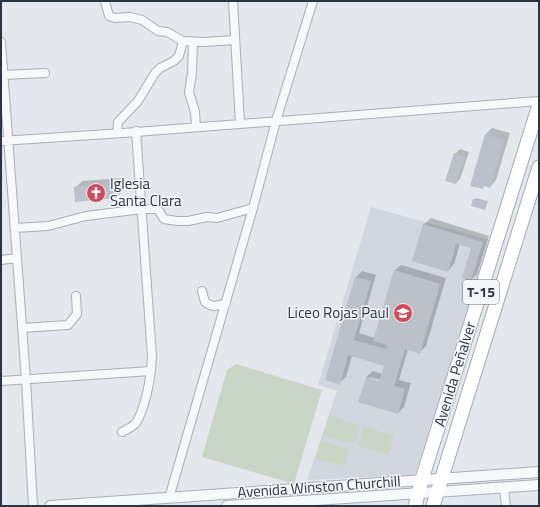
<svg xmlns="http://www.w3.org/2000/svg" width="540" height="507" viewBox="0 0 540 507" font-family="'Titillium Web',sans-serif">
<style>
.built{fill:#d2d6de}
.green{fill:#c9d6c5}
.shadow{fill:#0003;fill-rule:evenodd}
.building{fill:#bbc0ca}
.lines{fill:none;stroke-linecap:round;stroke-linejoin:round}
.minor-casing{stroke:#a9aeb7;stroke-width:10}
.tertiary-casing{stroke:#a9aeb7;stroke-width:12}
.primary-casing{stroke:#a3abb8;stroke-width:15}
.minor{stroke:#f7f8fa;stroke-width:8}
.tertiary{stroke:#f7f8fa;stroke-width:10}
.primary{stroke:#fff;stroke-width:13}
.labels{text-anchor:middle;stroke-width:3;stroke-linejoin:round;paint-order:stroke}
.shield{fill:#f4f6f9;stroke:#676e7b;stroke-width:1}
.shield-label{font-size:14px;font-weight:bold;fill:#2b3445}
.poi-label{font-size:15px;fill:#2b3445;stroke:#f4f6f9;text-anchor:start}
.street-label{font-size:15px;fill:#2b3445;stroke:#f4f6f9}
</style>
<rect width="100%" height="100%" fill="#e4e7ec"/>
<path class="built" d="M371,207L490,240L415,475L307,480L337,391L318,385Z"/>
<path class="green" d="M236,364L322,390L294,484L202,457L227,370Z
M329,415L360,425L354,444L323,435Z
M364,426L394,436L388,455L358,446Z
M321,441L349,449L344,466L316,459Z"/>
<path class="shadow" d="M492,128L510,133L496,180L490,187L485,185L482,188L486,134Z
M460,149L469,152L460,179L456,183L455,154Z
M122,178L123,191L117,197L76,201L75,188L82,181Z
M475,198L488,201L485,209L472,206Z
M431,218L489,236L477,274L471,280L472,248L460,244L454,264L448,271L413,260L424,224Z
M401,265L446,278L426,346L420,352L408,349L399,380L411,383L404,407L398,413L366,377L373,371L382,374L385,365L352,356L346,377L339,383L356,277L362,271L376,275L359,333L375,338L394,271ZM369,377L385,381L384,383L369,379Z"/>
<path class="building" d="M485,134L504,140L490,188L484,186L483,189L470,186Z
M454,153L465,157L456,184L445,181Z
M116,184L117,198L75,202L74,187Z
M473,199L487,202L485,210L471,206Z
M423,224L483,242L471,281L462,278L471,248L456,244L448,272L412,261Z
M394,270L440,284L420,354L405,349L394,386L405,389L398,414L358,402L366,377L379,381L384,366L348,355L340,385L325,380L355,277L371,281L354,340L386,349L387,345L373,341Z"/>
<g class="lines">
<defs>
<path id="minor" d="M105,1L109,16L115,18L130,17L142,20L158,31L167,32L183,41L203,42L235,40
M233,1L240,123
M1,42L26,380L33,506
M193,42L192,73L189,92L195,112L196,127
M3,75L45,73
M117,133L118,122L138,101L155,73L160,68L174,61L179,56L183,41
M1,141L123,133L539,101
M15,228L48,226L86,216L142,209H156L159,211L164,219L177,221H188L207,217L217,218L253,208
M1,260L17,258
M202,291L205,302C213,308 217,306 226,303
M22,328L68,325L77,314L76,296
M1,381L151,371
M122,432C126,430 132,427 135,424C139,419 141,413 143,407C149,390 151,374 152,357L136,131
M504,488L506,506
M169,498L253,208L276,121L313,1"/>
<path id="tertiary" d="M50,506L539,472
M227,506L539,485"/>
<path id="primary" d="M415,506L422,479L539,105
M433,506L539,167"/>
</defs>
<use href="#minor" class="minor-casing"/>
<use href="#tertiary" class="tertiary-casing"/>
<use href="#primary" class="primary-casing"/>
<use href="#minor" class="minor"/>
<use href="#tertiary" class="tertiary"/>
<use href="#primary" class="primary"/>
</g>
<defs>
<symbol id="church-disc" viewBox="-11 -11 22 22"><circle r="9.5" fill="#d1495b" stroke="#f4f6f9"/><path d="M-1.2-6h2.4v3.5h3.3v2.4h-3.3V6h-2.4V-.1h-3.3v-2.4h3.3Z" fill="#fff"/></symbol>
<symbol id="school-disc" viewBox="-11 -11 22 22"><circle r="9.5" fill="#d1495b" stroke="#f4f6f9"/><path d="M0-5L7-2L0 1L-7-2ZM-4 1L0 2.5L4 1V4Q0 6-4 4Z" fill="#fff"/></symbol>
</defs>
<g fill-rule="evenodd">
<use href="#church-disc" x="85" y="182" width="22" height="22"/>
<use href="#school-disc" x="392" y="302" width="22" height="22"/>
</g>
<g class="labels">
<rect class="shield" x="463" y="280" width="36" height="24" rx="3"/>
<g class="shield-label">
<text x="481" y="297">T-15</text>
</g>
<g class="poi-label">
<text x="110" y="189">Iglesia<tspan x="110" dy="17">Santa Clara</tspan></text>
<text x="389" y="318" text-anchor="end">Liceo Rojas Paul</text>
</g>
<g class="street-label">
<text transform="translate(455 374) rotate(-73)" y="5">Avenida Peñalver</text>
<text transform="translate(319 487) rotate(-4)" y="5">Avenida Winston Churchill</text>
</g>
</g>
<rect width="540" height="507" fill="none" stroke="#2b3445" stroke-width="4"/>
</svg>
